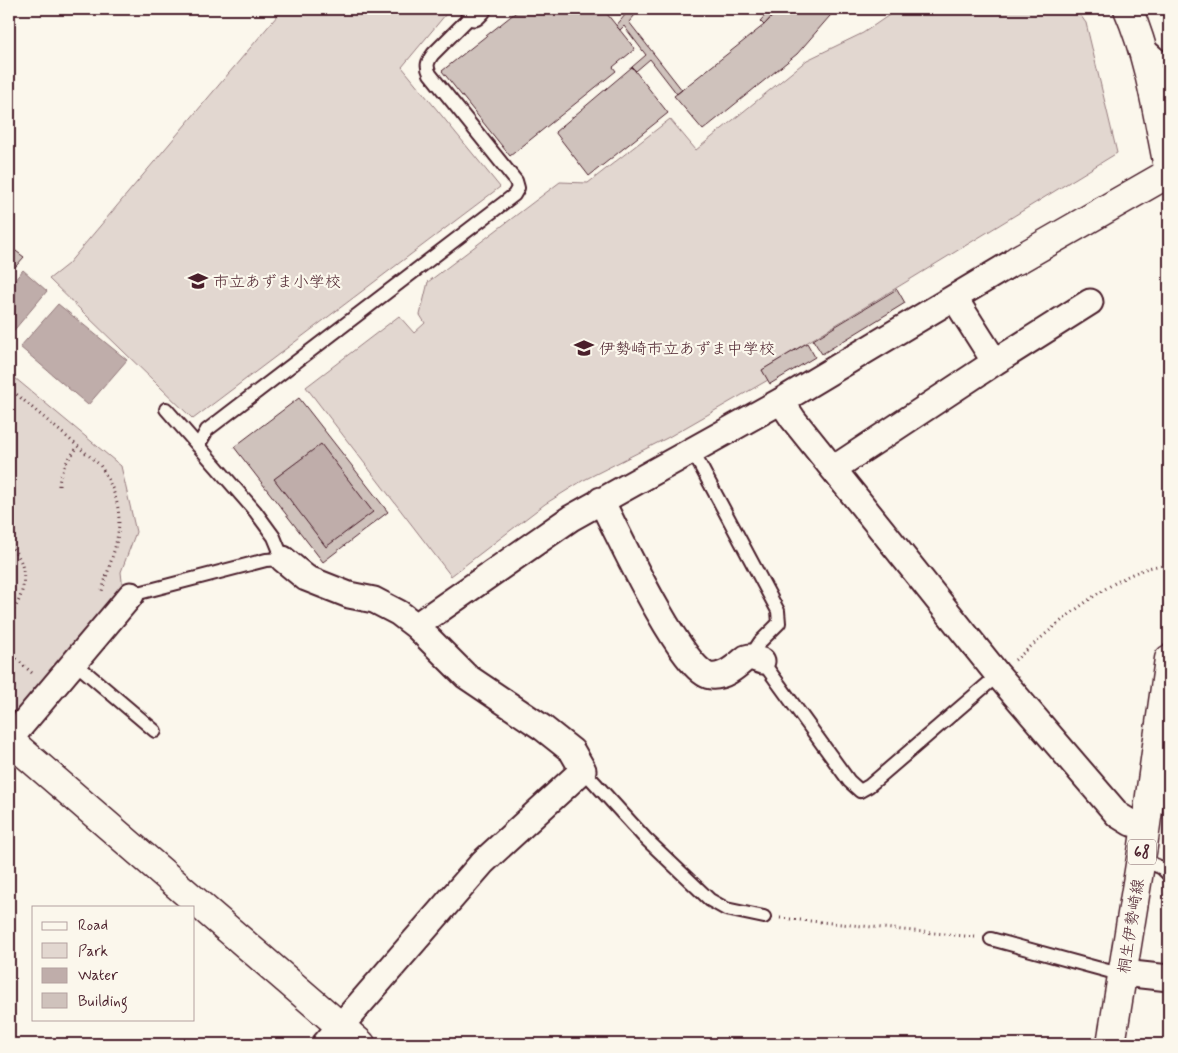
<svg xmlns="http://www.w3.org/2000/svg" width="1178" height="1053" viewBox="0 0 1178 1053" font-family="Mynerve,'Klee One',sans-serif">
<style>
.green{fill:#e2d7d0;stroke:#967b7e}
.water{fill:#bfadaa;stroke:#907477}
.building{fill:#cfc2bc;stroke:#4a1f2b;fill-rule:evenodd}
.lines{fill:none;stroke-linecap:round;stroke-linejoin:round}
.lane-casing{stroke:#4a1f2b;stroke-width:16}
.street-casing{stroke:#4a1f2b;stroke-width:29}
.secondary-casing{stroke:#4a1f2b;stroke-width:31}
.primary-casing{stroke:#4a1f2b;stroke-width:31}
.path{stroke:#4a1f2b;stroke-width:3;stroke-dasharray:1 4;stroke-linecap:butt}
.lane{stroke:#fbf7ec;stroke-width:12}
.street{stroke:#fbf7ec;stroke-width:25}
.secondary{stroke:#fbf7ec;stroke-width:28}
.primary{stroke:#fbf7ec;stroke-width:28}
.labels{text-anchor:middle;stroke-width:4.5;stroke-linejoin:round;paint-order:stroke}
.shield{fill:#fbf7ec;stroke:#7f6065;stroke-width:1}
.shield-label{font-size:15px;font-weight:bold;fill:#4a1f2b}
.poi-label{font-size:16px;fill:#4a1f2b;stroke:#fbf7ec;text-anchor:start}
.street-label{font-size:16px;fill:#4a1f2b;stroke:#fbf7ec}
</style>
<rect width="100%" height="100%" fill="#fbf7ec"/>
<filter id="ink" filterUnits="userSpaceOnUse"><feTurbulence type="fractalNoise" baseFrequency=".02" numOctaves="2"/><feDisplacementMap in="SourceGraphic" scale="10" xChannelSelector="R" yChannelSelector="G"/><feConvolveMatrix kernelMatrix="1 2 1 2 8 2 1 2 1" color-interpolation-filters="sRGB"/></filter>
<g filter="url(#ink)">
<path class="green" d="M283,9H444L446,14L402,67L500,187L193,419L49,279L68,264Z
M898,9H1076L1086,23L1117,153L762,370L768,380L667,438L582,481L545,504L451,576L306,387L399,316L414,333L425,323L420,315L428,282L560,182L588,183L670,119L696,150L807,60L863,33Z
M9,373L121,466L136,532L121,572L123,590L22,715L9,709Z"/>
<path class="water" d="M23,270L47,291L10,335L9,334V287Z
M58,304L127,360L88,405L20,347Z
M321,444L373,512L326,547L274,479Z"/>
<path class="building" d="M520,9H603L635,49L613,67L616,71L510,156L442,71Z
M630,9H640L629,22L682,90L677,94L650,59L636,71L632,67L646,55L624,26L620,30L616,26Z
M771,9H779L764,25L760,21Z
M779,9H836L797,54L703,130L674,96L764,25Z
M632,67L668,113L589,176L555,132Z
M9,246L24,257L9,274Z
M897,289L905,303L822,354L813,340Z
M807,343L815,357L770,384L762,370Z
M299,398L388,512L323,562L234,447ZM321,444L373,512L326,547L274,479Z"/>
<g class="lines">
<defs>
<path id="lane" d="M1147,45L1169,64
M198,446L207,430L514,195L518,188L516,181L430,74C426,66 427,62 433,54L474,13L471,9
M692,450L778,611L779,623L760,642L750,657
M131,595L266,560L283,559L274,537L255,511L166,409
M762,661L849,781L860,791L869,786L998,675
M75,663L155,731
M583,770L645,838L710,900L726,909L764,917
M1141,859L1162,868L1169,875
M991,939L1108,971L1123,973"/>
<path id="street" d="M474,13L478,9
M955,299L995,362L1090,302
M781,401L793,419L998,675L1118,815L1131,823L1145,826
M833,469L995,362
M601,500C616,530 682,672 710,676C724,678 737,666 746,658L750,657L762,661
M283,559L306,578L349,595L374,600L399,613L416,626L466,676L543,728L572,751L583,770L483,862L325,1044
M416,626L571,518L781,401L1017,260
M9,740L131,595
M1123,973L1169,978"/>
<path id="secondary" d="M1128,9C1150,60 1158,118 1169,172
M1017,260L1169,173
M9,740L361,1044"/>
<path id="primary" d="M1111,1044L1143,846L1169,659"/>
</defs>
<use href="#lane" class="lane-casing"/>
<use href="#street" class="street-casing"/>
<use href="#secondary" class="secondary-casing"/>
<use href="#primary" class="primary-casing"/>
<path class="path" d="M1169,258V261
M9,388L100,465C132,517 117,538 102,591
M59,486C60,469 68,459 78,447
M9,545C31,564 26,596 9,616
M9,652L32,673
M1015,660C1051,630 1121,564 1169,565
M780,918L975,937"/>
<use href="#lane" class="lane"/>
<use href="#street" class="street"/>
<use href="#secondary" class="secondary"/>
<use href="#primary" class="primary"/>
</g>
</g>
<defs>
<symbol id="school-bare" viewBox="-9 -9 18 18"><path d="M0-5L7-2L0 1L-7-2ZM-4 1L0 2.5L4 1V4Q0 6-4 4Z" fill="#4a1f2b" stroke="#fbf7ec" stroke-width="2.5" paint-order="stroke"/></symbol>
</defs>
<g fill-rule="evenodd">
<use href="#school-bare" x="184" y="267" width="28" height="28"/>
<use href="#school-bare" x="570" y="334" width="28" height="28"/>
</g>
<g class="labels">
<rect class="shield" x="1128" y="839.5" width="28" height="25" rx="4"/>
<g class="shield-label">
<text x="1142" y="857">68</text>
</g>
<g class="poi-label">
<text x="213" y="287">市立あずま小学校</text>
<text x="599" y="354">伊勢崎市立あずま中学校</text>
</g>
<g class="street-label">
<text transform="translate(1130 926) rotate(-81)" y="6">桐生伊勢崎線</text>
</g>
</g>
<rect width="1178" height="1053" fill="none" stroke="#fbf7ec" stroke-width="30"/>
<rect x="15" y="15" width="1148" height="1023" fill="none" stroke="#4a1f2b" stroke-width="2" filter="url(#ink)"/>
<rect x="32" y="906" width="162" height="115" fill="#fbf7ec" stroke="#b4a19f"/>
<rect x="42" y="922" width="25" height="8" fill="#fbf7ec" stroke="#b4a19f"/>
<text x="78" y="930" font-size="15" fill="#4a1f2b">Road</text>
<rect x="42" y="943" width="25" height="15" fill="#e2d7d0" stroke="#b4a19f"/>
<text x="78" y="956" font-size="15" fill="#4a1f2b">Park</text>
<rect x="42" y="968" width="25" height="15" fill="#bfadaa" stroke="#b4a19f"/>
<text x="78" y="980" font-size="15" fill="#4a1f2b">Water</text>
<rect x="42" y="993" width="25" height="15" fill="#cfc2bc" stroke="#b4a19f"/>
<text x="78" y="1006" font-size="15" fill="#4a1f2b">Building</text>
</svg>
